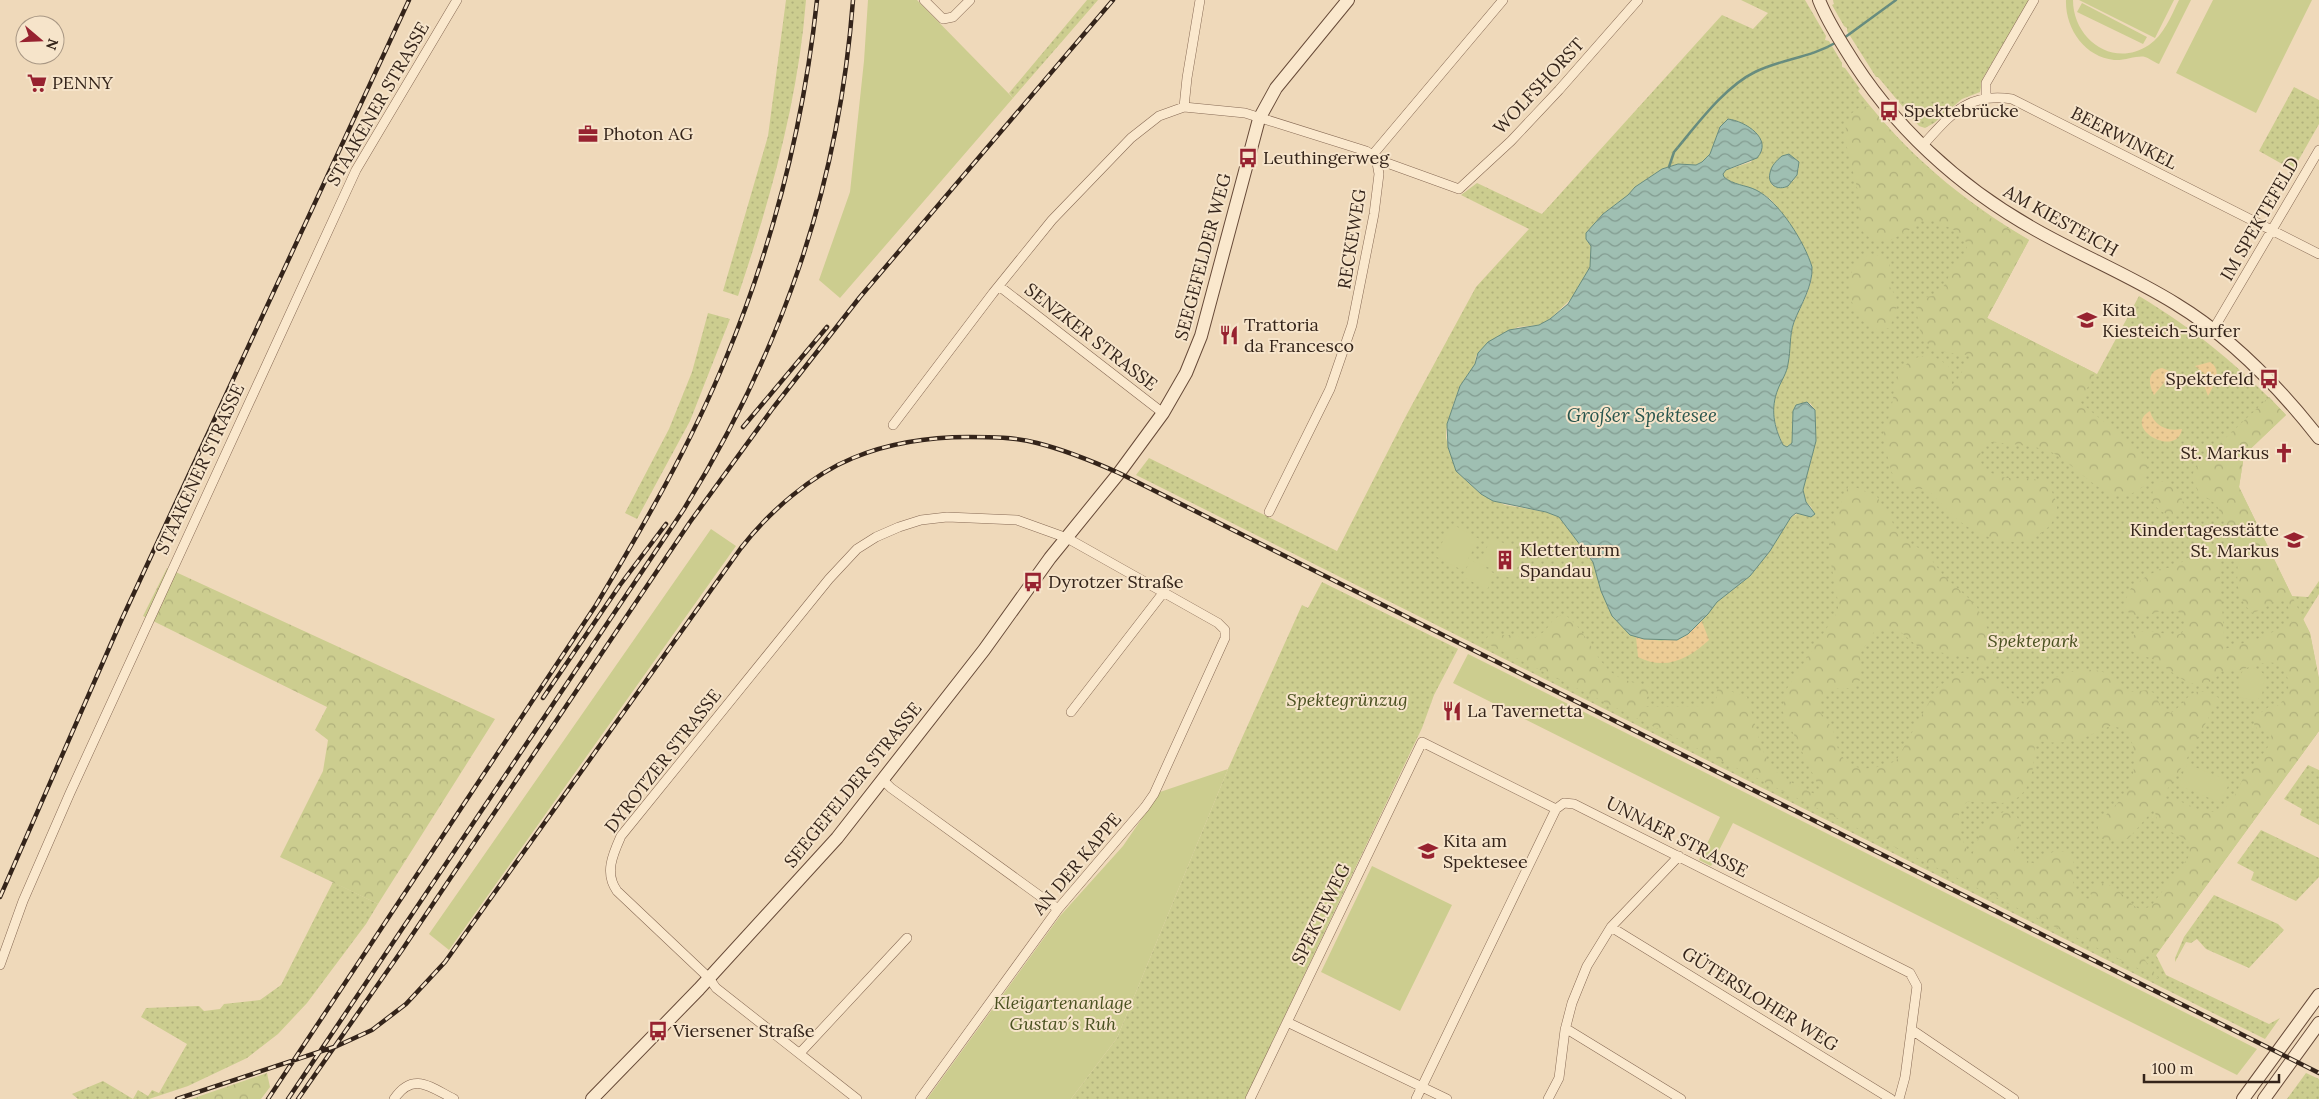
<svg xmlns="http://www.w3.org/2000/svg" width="2319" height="1099" viewBox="0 0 2319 1099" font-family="Lora,serif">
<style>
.grass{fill:url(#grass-dots);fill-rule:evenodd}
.forest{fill:url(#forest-crowns);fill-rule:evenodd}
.sand{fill:url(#sand-dots)}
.garden{fill:#cccd8f}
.water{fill:url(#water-waves);stroke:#678c7f}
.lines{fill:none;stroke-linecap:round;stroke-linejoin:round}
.stream{stroke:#678c7f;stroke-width:2.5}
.street-casing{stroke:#866954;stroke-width:10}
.secondary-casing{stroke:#674a38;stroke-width:14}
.street{stroke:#fae8cd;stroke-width:9}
.secondary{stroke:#fae8cd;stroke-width:12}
.rail-casing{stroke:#34241a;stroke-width:4.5}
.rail{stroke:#f6e4ca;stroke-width:2.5;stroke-dasharray:8;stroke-linecap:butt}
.labels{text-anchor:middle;stroke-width:4;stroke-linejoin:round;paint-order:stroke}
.poi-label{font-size:18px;fill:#34241a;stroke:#f6e4ca;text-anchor:start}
.street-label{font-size:18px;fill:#34241a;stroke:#f6e4ca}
.park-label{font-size:18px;font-style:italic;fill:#4a5120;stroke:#f6e4ca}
.water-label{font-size:19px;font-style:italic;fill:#28554d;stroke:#f6e4ca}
</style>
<defs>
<pattern id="grass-dots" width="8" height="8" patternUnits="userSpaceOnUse" patternTransform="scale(1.25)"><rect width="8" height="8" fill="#cccd8f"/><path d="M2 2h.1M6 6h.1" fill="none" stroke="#b0b07b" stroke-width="1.8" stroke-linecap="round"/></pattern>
<pattern id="forest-crowns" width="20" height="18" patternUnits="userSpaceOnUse" patternTransform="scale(1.25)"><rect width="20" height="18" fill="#cccd8f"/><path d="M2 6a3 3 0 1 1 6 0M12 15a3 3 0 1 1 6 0" fill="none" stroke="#b0b07b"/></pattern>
<pattern id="sand-dots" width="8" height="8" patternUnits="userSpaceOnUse" patternTransform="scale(1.25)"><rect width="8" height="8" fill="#edcc95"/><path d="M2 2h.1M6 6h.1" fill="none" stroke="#ccaf80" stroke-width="1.8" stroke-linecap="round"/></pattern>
<pattern id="water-waves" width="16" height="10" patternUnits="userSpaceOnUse" patternTransform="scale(1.25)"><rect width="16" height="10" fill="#9fbfb2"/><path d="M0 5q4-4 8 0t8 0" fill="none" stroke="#829b90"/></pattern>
</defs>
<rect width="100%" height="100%" fill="#efd9ba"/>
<path class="grass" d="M786,0H806C798,102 770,200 738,296L723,291L768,136Z
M1087,0H1098L1013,98L1009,93Z
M1741,0H1805L1826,36L1825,40L1829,41L1842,63V67L1845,68L1860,89L1858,91C1908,155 1959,198 2029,240L1987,318L2097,374L2139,296C2197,331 2239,366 2286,415L2244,455L2239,487L2292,596L2308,597L2319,581V594L2303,620L2310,633L2319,679V731L2156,955L2166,975L2269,1024L2280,1018L2265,1039L1136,475L1149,458L1337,551L1407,414L1476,287L1529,229L1461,195L1477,183L1542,214L1722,15L1753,29L1768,13ZM1733,120C1745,124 1759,131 1762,144L1751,162L1726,170L1723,174L1724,177C1738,189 1759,187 1772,201C1784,214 1814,256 1812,274C1811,290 1801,305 1795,320C1789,335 1789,353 1786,369C1785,377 1780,383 1777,390C1770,411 1775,426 1783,445L1787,447L1792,443L1794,420L1810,403L1815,410L1816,441L1803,490L1806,502L1812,508L1807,516L1799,513L1791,517L1770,551L1750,576L1717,602L1693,627L1626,630L1608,608L1593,562L1559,517L1546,512L1505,505L1481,494L1456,471L1446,438V431L1453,405L1460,386L1475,364L1476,356L1493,340L1504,333L1518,327L1539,325L1550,319L1573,297L1590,267L1591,246L1586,239V233L1603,214L1628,195L1635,187L1662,169L1678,164L1696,165L1702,162L1710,154L1720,127ZM1776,162L1799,168L1793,181L1773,186C1767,176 1770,171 1776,162Z
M1833,0H2029L1983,78L1980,92L1962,99L1934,123L1925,128L1919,126L1878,77H1876L1847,31V28L1844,26L1832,5L1834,4Z
M2294,87L2319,100V124L2293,170L2259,151Z
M708,313L730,319L690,421L637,519L625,513L669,429L692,372Z
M1322,582L1458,649L1434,695L1422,728L1245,1099H1071L1117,1038L1228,769L1302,605L1308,608Z
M2308,765L2319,770V825L2300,815L2302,809L2284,799Z
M2261,830L2319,858V877L2296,901L2251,880L2254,872L2237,863Z
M333,882L378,904L366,924L307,1003L278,1034L247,1058L188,1086L149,1099H78L72,1094L103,1081L133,1099L138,1090L148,1096L152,1090L159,1093L187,1044L141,1017L146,1008L199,1006L204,1011L220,1009L224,1004L260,1000L281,985Z
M2214,895L2278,924L2284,930L2249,968L2206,949L2197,939L2191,943L2186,942L2175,962V958L2184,937Z
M2306,1073L2319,1079V1099H2287Z"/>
<path class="forest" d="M1861,106L1870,107L1911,153L1942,180L1992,219L2029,240L1987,318L2095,373L2080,402L2147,458V472L2144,486C2138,490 2131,495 2123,496C2100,497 2072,462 2051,452C2038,446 2005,443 1990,442L1982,447L1979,459C1994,488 2023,473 2047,482C2051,490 2056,498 2057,507C2057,526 2034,542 2017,542C2004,542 1984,537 1973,530C1954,520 1942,503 1927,489H1902C1888,474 1889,454 1882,436C1887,423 1891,412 1893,399C1894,393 1894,385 1896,380C1902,363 1921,349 1938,359C1955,369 1952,372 1952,389L1971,356C1961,353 1945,354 1935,349C1918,340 1917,319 1917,303L1927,297L1936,295L1946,283L1953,266L1968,255L1966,242L1956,231L1932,219L1919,221L1911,229L1889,241H1874L1863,232L1860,221L1859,195L1845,140L1846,124L1852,113Z
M1871,255L1881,256L1890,262L1889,286C1901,300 1897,313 1889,328C1851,340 1832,263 1871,255Z
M2269,397L2286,415L2244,455L2239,487L2310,633L2319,679V731L2156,955L2142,956L2159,979L1484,642L1489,635H1517L1527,643L1545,631L1553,620L1562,614C1583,622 1594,661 1615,675C1626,682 1640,684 1652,687L1643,707L1716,706L1717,689L1727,690L1747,697C1754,717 1760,754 1774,770C1786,781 1803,788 1817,795L1820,789L1782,710L1786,690L1838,611C1839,585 1824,556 1831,529C1835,514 1843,499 1849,485L1876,495L1891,519L1900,539L1925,551L1943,575L1976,605L1989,632L1993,647V661L1984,665L1966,656L1922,650L1897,629L1874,632L1860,654L1861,679L1852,688L1828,689L1822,697L1819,710C1824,718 1831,725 1834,733C1837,738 1836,746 1839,751C1851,776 1876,769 1896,761L1937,688L1954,675L1966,672L2003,684L2024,705C2040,680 2076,662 2106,673C2115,677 2123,685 2130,692L2148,690L2154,693L2163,710L2171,713C2192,699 2188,682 2219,698L2185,762L2161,799C2184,797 2195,813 2212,812C2218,812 2225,809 2229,804C2237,795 2240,781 2248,771C2256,759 2273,749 2271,733L2258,730L2254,724L2256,716L2270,706L2279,705C2286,699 2290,689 2288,680C2281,650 2256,667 2236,671C2233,671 2228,670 2224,669C2200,699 2182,679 2158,662C2149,656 2139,656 2130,650C2129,604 2196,662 2183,615L2172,608C2155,611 2140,622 2125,610V601L2131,588L2144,578L2160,569L2174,567L2188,558L2195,557H2205L2219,564L2225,649L2263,637L2292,622L2286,598C2273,600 2265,610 2252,613L2244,604L2237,584L2238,556L2227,526L2216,504L2199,493L2191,478L2196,466ZM2110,726C2141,727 2138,773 2126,793C2117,806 2104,813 2097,829L2100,838L2109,841L2129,838L2154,809C2156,815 2157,822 2163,827C2175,837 2196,836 2188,858L2151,906L2142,910C2121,902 2122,881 2096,884L2090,891L2092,900L2075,895C2069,883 2082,858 2065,852C2052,848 2047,856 2038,864C2028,863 2022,858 2014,852L2021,825L2016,815L2005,811L1993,818L1981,831L1971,858C1963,843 1956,826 1960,808L1967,802C1978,801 1990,804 2002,803C2034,800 2034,764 2035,740C2064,747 2084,739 2110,726Z
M2164,481C2176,485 2183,496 2184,509L2179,514C2150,519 2144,485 2164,481Z
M167,568L495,719L378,904L280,857L323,771L328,740L315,730L327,707L143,616Z
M267,1073L270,1087L261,1099H191Z"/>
<path class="sand" d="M2210,362C2223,370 2214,385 2208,396L2204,385L2206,375L2195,366Z
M2162,368L2181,376L2164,383L2154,395C2148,384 2147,371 2162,368Z
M2150,411C2154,426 2167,432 2182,429C2177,459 2121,428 2150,411Z
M1701,619L1709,640C1688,659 1666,671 1638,657L1636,637L1661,641L1688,634Z"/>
<path class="garden" d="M868,0H917L1013,98L840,298L819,280L850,192L864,61Z
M2066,0H2073C2073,39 2113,69 2149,45C2164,35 2171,16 2179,0H2191L2159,64C2154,62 2149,58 2145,57C2138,55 2124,61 2114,60C2085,57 2065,29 2066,0Z
M2079,0H2174L2155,38Z
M2213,0H2312L2256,113L2176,73Z
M2082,3L2147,37L2143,44L2077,12Z
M1452,524L1479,539L1462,570L1435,556Z
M711,529L736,546L449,950L429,934Z
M1492,537L1524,554L1512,579L1479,563Z
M1471,560L1495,574L1487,590L1462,576Z
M1468,654L2210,1025L2257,1049L2237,1075L1733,823L1711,866L1699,860L1720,817L1453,683Z
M2249,668L2259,669L2265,676L2262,695L2256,701L2239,697L2236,693L2240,690L2238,681L2243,670H2248Z
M2187,764L2230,781L2221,803L2178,785Z
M1228,769L1117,1038L1071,1099H927L1060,916L1123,846L1160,792Z
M1372,866L1452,905L1400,1011L1321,972Z"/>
<path class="water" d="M1728,119C1745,121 1774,139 1757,158L1726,170L1723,174L1724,177C1733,185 1746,185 1756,190C1779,201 1805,243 1812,267C1813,286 1801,304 1794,322C1789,336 1791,350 1788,364C1787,373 1781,381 1778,389C1770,409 1774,427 1783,445L1787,447L1792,443L1793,411L1796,405L1807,402L1815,410L1816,441L1803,490L1806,502L1815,514L1811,517L1796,513L1791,517L1770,551L1750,576L1717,602L1708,614L1688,634L1677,640L1644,639L1630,635L1612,616L1601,591L1593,562L1559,517L1546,512L1493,501L1481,494L1456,471L1448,447L1447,424L1460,386L1475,364L1478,353L1488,342L1509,330L1539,325L1550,319L1568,304L1590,267L1591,246L1586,239V233L1603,214L1628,195L1635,187L1662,169L1678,164L1696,165L1702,162L1710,154L1720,127Z
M1789,154L1799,162L1797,175L1788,186C1778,191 1767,185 1770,173C1771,166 1777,160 1782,156Z"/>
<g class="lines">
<path class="stream" d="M1844,38L1896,0
M1669,167L1674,152C1696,126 1724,87 1755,72C1781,59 1810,58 1837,42"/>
<defs>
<path id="street" d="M924,0L943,19L953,17L970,0
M1986,97V83L2034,0
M1184,107L1187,78L1200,0
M1922,146C1950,116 1966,92 2012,99L2319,254
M999,286L1163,413
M2213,330L2319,150
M893,425L993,293L1052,220L1131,138L1159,116L1184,107L1245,113L1366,151L1387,163L1459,189L1511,141L1559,90L1638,0
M1269,512L1330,389L1352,325L1374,214L1379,174L1375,152L1503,0
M1071,712L1163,593
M882,779L891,788L1058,909
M1611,927L1891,1099
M0,965L23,901L70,793L356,170L457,0
M1287,1022L1447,1099
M1565,1030L1570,1031L1681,1099
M1911,1032H1915L2014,1099
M800,1053L907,938
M394,1099C413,1071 430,1087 454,1099
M857,1099L716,988L709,978L617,891C604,873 613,854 621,836L829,579L857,549L876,537L899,527L921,520L947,517L1017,520L1067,538L1218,623L1225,630V638L1154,794L1145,807L1058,909L920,1099
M1250,1099L1422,742L1556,809L1564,803L1574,804L1910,973L1917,986L1905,1077L1899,1099
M1416,1099L1556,809
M1548,1099L1559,1078L1565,1030L1572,1003L1587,966L1611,927L1679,856"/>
<path id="secondary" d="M1819,0C1826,18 1836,34 1846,50C1892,126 1959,187 2036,230C2082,256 2131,276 2176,304C2232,338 2279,387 2319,438
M592,1099L699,989L837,838L984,650L1050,558L1119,473L1163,413L1186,373L1201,336L1259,119L1276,88L1348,0
M2243,1099L2319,995
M2264,1099L2319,1023"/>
</defs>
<use href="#street" class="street-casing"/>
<use href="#secondary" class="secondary-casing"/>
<use href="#street" class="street"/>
<use href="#secondary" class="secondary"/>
<defs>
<path id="rail" d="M743,427L827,327
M543,698L620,585L666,524
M0,897L121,621L409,0
M177,1099L337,1046L372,1030L406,1004L445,962L741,548C769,512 811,475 853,458C889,443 931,437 969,437C991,437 1015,437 1037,443C1065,450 1092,461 1119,473L2319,1073
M268,1099L596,605C644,525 691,444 726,358C773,244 804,122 817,0
M288,1099L684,509C782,350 839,186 853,0
M298,1099L402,950L690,522L773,408L860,297L1113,0"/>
</defs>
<use href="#rail" class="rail-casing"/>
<use href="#rail" class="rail"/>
</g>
<defs>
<symbol id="supermarket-bare" viewBox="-9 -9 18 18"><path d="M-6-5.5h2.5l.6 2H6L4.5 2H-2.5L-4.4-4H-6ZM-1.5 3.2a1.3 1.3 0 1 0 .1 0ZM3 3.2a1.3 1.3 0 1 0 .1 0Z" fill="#972230" stroke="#f6e4ca" stroke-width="2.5" paint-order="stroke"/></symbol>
<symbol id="bus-bare" viewBox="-9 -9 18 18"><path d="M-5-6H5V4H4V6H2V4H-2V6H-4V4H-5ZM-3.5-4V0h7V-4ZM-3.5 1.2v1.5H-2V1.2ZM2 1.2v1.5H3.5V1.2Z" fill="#972230" stroke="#f6e4ca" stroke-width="2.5" paint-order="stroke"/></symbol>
<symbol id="office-bare" viewBox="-9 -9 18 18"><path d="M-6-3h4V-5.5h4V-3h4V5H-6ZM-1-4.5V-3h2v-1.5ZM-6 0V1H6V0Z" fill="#972230" stroke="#f6e4ca" stroke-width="2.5" paint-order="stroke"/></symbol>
<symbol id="school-bare" viewBox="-9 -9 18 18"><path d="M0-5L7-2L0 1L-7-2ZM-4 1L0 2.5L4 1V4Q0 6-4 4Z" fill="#972230" stroke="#f6e4ca" stroke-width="2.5" paint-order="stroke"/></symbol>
<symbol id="restaurant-bare" viewBox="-9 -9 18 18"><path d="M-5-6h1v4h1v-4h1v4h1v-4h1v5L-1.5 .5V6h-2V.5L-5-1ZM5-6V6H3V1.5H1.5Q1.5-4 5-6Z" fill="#972230" stroke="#f6e4ca" stroke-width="2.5" paint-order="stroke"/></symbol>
<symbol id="church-bare" viewBox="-9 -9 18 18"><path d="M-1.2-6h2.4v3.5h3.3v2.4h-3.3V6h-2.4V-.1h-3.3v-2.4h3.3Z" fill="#972230" stroke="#f6e4ca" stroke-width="2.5" paint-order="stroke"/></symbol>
<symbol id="building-bare" viewBox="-9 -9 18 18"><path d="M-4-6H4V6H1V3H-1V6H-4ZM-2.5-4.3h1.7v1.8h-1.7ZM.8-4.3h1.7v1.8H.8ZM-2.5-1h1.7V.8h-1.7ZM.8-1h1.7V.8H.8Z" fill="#972230" stroke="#f6e4ca" stroke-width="2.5" paint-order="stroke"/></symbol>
</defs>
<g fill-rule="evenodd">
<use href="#supermarket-bare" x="23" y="69" width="28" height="28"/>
<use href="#bus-bare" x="1875" y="97" width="28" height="28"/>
<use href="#office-bare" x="574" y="120" width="28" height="28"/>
<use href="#bus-bare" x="1234" y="144" width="28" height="28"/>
<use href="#school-bare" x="2073" y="306" width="28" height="28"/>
<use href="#restaurant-bare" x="1215" y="321" width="28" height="28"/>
<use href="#bus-bare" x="2255" y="365" width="28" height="28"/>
<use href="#church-bare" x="2270" y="439" width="28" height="28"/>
<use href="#school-bare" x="2280" y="526" width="28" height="28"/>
<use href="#building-bare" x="1491" y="546" width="28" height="28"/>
<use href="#bus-bare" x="1019" y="568" width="28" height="28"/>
<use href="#restaurant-bare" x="1438" y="697" width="28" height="28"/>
<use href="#school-bare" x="1414" y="837" width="28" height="28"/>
<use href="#bus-bare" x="644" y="1017" width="28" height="28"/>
</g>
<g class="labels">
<g class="poi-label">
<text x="52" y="89">PENNY</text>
<text x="1904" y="117">Spektebrücke</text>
<text x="603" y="140">Photon AG</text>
<text x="1263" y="164">Leuthingerweg</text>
<text x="2102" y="316">Kita<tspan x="2102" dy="21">Kiesteich-Surfer</tspan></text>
<text x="1244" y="331">Trattoria<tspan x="1244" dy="21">da Francesco</tspan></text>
<text x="2254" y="385" text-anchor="end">Spektefeld</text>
<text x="2269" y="459" text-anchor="end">St. Markus</text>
<text x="2279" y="536" text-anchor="end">Kindertagesstätte<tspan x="2279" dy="21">St. Markus</tspan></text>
<text x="1520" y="556">Kletterturm<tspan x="1520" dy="21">Spandau</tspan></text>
<text x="1048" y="588">Dyrotzer Straße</text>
<text x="1467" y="717">La Tavernetta</text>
<text x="1443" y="847">Kita am<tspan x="1443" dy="21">Spektesee</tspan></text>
<text x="673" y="1037">Viersener Straße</text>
</g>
<g class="street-label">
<text transform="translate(1539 86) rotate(-47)" y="6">WOLFSHORST</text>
<text transform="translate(378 104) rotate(-60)" y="6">STAAKENER STRASSE</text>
<text transform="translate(2124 138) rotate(27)" y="6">BEERWINKEL</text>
<text transform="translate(2260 219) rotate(-60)" y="6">IM SPEKTEFELD</text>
<text transform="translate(2061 221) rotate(29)" y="6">AM KIESTEICH</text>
<text transform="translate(1352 239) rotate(-81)" y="6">RECKEWEG</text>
<text transform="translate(1203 257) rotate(-75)" y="6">SEEGEFELDER WEG</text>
<text transform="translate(1091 337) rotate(38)" y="6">SENZKER STRASSE</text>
<text transform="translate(200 469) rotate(-65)" y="6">STAAKENER STRASSE</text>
<text transform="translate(663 761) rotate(-52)" y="6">DYROTZER STRASSE</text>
<text transform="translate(853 785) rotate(-51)" y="6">SEEGEFELDER STRASSE</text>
<text transform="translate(1677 837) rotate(27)" y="6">UNNAER STRASSE</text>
<text transform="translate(1077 864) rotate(-50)" y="6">AN DER KAPPE</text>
<text transform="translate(1321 914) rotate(-64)" y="6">SPEKTEWEG</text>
<text transform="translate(1760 999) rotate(32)" y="6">GÜTERSLOHER WEG</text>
</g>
<g class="park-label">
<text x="2033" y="647">Spektepark</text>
<text x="1347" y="706">Spektegrünzug</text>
<text x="1063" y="1009">Kleigartenanlage<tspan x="1063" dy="21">Gustav´s Ruh</tspan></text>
</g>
<g class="water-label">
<text x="1642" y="422">Großer Spektesee</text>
</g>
</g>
<g transform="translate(40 40) rotate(109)"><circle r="24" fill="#f6e4ca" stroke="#a89784"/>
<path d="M0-4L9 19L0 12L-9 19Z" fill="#972230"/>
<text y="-8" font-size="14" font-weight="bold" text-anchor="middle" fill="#34241a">N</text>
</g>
<path d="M2144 1074v8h135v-8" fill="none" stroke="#34241a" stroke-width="2.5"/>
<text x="2152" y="1074" font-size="15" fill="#34241a" stroke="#f6e4ca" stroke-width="4" paint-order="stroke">100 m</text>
</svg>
